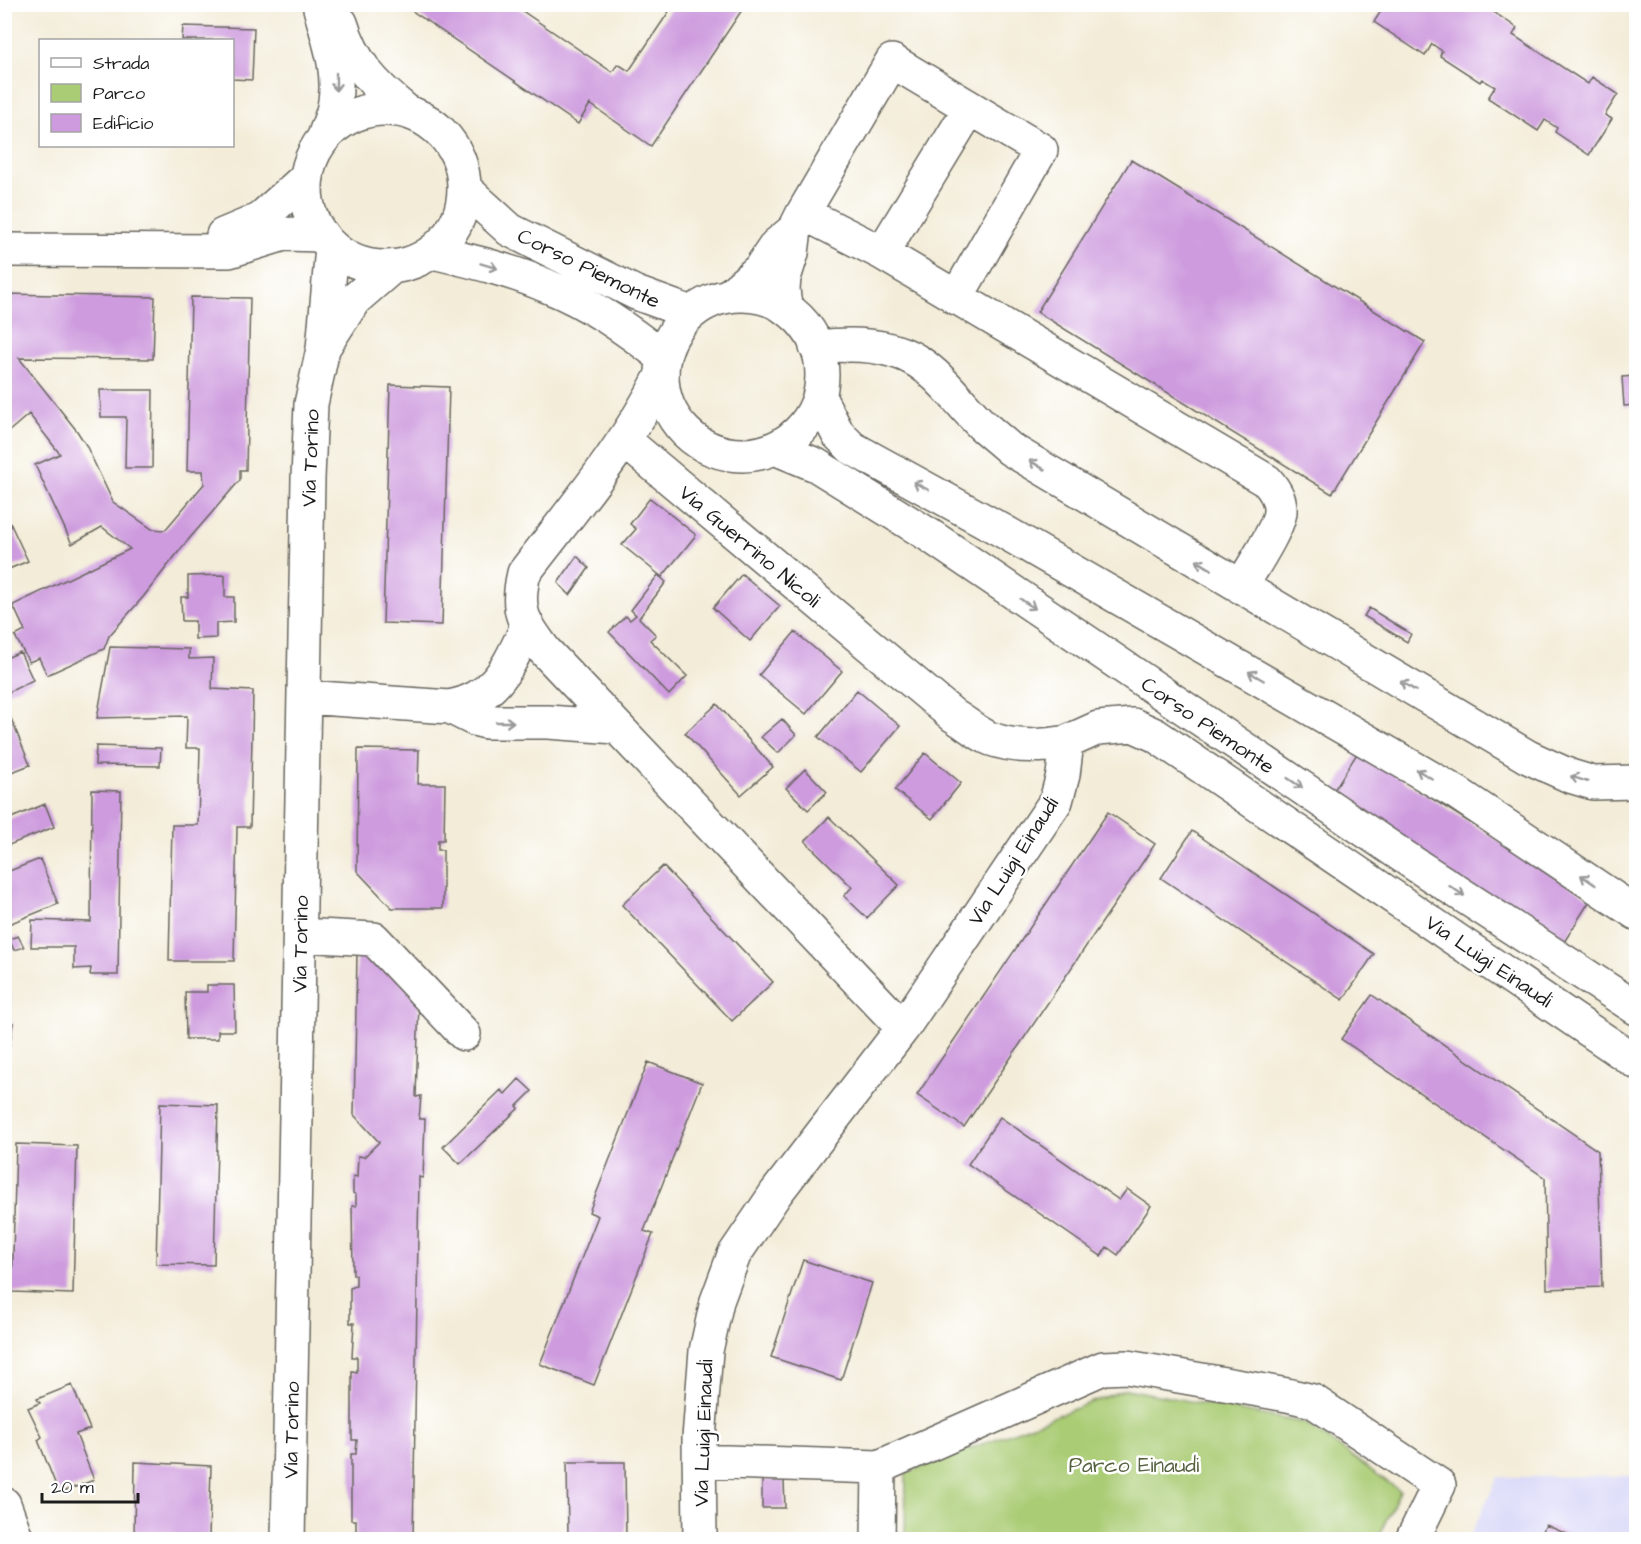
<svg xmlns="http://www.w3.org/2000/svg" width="1641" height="1544" viewBox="0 0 1641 1544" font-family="'Architects Daughter',sans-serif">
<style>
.built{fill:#d8d7f8}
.green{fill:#aacc75;stroke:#637448;stroke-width:1.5}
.building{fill:#ce9bde}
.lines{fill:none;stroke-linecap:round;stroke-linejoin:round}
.minor-casing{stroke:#67655e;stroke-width:36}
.major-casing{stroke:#67655e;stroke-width:36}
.minor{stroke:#fff;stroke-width:33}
.major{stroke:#fff;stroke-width:33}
.oneway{stroke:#999}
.labels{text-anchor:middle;stroke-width:5;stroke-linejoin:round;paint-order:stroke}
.street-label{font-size:21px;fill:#1c1c1c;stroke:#fff}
.park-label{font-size:21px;fill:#556240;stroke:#fff}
</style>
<rect width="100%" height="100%" fill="#fff"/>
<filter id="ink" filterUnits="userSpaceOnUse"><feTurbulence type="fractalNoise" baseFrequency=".0167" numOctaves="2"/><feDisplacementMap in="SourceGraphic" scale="12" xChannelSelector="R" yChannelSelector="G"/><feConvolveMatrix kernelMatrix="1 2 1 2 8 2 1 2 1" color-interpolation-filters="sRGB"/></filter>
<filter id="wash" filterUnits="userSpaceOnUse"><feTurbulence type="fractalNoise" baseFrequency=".008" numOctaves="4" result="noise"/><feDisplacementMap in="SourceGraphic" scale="24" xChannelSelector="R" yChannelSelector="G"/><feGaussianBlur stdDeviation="1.35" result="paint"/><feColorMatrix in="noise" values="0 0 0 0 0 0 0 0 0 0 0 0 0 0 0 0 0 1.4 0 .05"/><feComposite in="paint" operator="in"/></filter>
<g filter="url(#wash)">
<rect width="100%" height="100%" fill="#f3ecd8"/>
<path class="built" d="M1636,1476V1539L1468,1540L1498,1477Z"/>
<path class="green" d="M1126,1389L1305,1423L1400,1491L1377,1539H905L906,1473Z"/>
<g id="blocks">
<path class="building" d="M402,4H512L612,72L618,64L629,71L674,4H746L651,146L590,104L578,124Z
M1372,4H1482L1517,28L1513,35L1588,84L1592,77L1618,94L1605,115L1612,119L1589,155L1555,132L1557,128L1545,120L1538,131L1488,98L1495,87L1482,79L1480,82L1440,56L1442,51L1432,44L1425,56L1374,22L1381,11Z
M183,26L254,28L252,80L232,79V40H182Z
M1131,160L1425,342L1332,494L1037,312Z
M4,294L155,297L153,359L19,358L77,431L86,445L113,502L152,529L165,530L204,484L203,471H187L191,297L250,298L246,470H240V480L183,546L144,596L109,636L104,649L47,675L39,658L29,662L15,636L25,631L13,605L130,549L102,527L72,544L35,465L60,454L29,414L7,433L4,429Z
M1636,376V405L1624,406L1622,377Z
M390,385L449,387L442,625L383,623Z
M100,390H153L152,468H125L126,417H101Z
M650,498L696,535L662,577L622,545L636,529L630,524Z
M4,510L28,561L4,571Z
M577,556L589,568L570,595L558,583Z
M742,574L780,606L750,641L713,608Z
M225,575V597H234V622L216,623V638L195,639V621H182L181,597H188V576Z
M658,575L666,582L639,618L656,635L650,640L687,676L669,695L609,632L626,616L630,620L636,615L631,610Z
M1369,608L1411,634L1407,642L1364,616Z
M795,632L842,671L806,714L759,675Z
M110,647L189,649V659L213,658L212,689L253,691L250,827H237L234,961H169L172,825H198L200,748H186L187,716L97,718Z
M20,652L33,680L7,693L4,689V659Z
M857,690L900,726L861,772L818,737Z
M717,704L773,767L741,795L685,733Z
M10,716L30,765L4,775V719Z
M782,719L796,735L778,753L761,737Z
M96,746L161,748L160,766L95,765Z
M358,749L419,750L418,784H445L444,840H438V850H443V908H392L357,871Z
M1358,752L1591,899L1561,947L1329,798Z
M925,753L961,783L932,819L895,790Z
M805,769L827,792L808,810L786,788Z
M92,790L121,791L118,975H90L91,968L74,969V947H31L32,920L91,922Z
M45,804L54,827L4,847V821Z
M1108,812L1155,844L964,1127L917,1095Z
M829,817L899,885L867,918L844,896L852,887L805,841Z
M1192,831L1374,954L1343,1000L1161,878Z
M40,859L58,904L4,926V873Z
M663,866L773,982L732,1021L622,905Z
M18,936L24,947L14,950L9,939Z
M357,952L375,953L419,1001L416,1097L421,1096L419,1119H425L423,1178L419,1177L413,1539H349V1535H356V1520H351V1454H356L357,1440H352V1371L357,1372V1357H352L354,1323H350V1288L356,1286V1275H353L352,1206H356V1195L353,1193V1176L357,1177L358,1156L364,1157L379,1142L354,1115Z
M207,985H234L235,1031H218V1039H186L185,992H207Z
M11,995L10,1023H13L8,1056L4,1057V997Z
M1372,995L1598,1151L1602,1287L1547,1289L1545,1178L1341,1039Z
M648,1062L702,1083L644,1231L653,1234L594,1385L540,1364L598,1216L589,1212Z
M519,1079L532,1091L517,1106L519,1108L460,1164L443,1147L501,1090L505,1094Z
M160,1103L218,1105L214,1265L156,1264Z
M1000,1117L1119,1200L1127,1189L1151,1206L1118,1255L1107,1247L1101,1256L968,1164Z
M16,1144L77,1146L73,1294L12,1292Z
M803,1260L872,1283L841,1380L771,1357Z
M72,1385L90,1429L76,1434L94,1480L59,1493L38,1440L42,1437L28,1408L40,1403L37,1399Z
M135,1462L211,1466L209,1539H134Z
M567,1462H625L626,1539H568Z
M762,1480H784L785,1508H762Z
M1546,1525L1578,1539H1539Z"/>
</g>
</g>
<g filter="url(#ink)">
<use href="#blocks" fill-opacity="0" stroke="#67655e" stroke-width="1.5"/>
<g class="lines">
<defs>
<path id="minor" d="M803,213L892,61L1041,150L956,298
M223,235L259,220L307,177
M4,250L229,251L284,234L322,235
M882,253L970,108
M730,295L759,270L776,245L794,230
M785,308L783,289L784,278L792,253L795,229L803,213L882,253L1267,481C1274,489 1281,499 1280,511C1280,526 1250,571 1241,587
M325,345L354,300L392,267
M816,347C846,344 875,343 903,354C935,366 958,402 982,425C991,433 1001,441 1010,449L1528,757L1570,776L1593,783L1636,782
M662,375C626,447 572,510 524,573C515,611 523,622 545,651L903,1028
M624,440L954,716C966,723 978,734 991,739C1016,748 1041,747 1067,742
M304,697L450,707C497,698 508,666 527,627
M450,707L474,719L486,722H548L616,727
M300,935L374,939L464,1034
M699,1461L879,1467L1103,1368L1127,1367L1287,1395L1313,1401L1439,1485L1412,1540
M4,1504L17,1540
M288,1540L308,479L311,404L323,349L332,247
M700,1540L699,1438L706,1351L717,1301L734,1255L776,1193L903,1028L1056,801L1063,775L1067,742L1098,728L1133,725L1155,735L1636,1062
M878,1540L879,1467"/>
<path id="major" d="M319,4C327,37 340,67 335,101C334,113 328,125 324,137
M341,23C353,63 374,85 406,111
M306 188a79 79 0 1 1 158 0a79 79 0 1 1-158 0Z
M465,189L510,230L636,293L691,313
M433,252C471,261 510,270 547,286C590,303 628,330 664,358
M662 375a80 80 0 1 1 160 0a80 80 0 1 1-160 0Z
M819,397L838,434L852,448L1003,531L1457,793L1636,913
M775,448L816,465L929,535L1416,865L1636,1008"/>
</defs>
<use href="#minor" class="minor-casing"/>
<use href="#major" class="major-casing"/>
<use href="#minor" class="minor"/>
<use href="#major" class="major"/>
</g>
<defs><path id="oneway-shaft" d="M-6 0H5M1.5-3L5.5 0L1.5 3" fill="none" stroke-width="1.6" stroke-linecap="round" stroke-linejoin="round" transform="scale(1.5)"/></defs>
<g class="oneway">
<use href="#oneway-shaft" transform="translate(336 82) rotate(90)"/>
<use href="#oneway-shaft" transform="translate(489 266) rotate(17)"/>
<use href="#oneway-shaft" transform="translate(1037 465) rotate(-149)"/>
<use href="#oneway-shaft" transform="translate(921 486) rotate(-152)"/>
<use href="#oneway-shaft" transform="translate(1204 565) rotate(-149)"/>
<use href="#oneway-shaft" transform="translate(1028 604) rotate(34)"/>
<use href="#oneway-shaft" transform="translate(1256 676) rotate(-150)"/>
<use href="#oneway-shaft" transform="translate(1408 686) rotate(-149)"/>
<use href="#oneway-shaft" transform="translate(505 722)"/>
<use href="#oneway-shaft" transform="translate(1424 774) rotate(-150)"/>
<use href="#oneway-shaft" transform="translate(1579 779) rotate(-162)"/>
<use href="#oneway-shaft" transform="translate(1295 783) rotate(34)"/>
<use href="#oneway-shaft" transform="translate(1588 880) rotate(-146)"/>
<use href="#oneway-shaft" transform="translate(1457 891) rotate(33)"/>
</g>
</g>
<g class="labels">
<g class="street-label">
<text transform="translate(589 268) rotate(26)" y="7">Corso Piemonte</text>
<text transform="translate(310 458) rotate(-88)" y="7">Via Torino</text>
<text transform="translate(750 546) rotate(40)" y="7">Via Guerrino Nicoli</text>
<text transform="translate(1208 725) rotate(34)" y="7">Corso Piemonte</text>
<text transform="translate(1013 861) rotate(-57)" y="7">Via Luigi Einaudi</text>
<text transform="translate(300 944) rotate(-89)" y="7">Via Torino</text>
<text transform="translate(1489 961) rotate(34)" y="7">Via Luigi Einaudi</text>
<text transform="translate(291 1430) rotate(-89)" y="7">Via Torino</text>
<text transform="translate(703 1433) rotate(-88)" y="7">Via Luigi Einaudi</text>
</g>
<g class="park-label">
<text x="1134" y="1472">Parco Einaudi</text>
</g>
</g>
<rect width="1641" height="1544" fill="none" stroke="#fff" stroke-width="24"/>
<rect x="39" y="39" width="195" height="108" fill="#ffffff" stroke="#a4a4a4" stroke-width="1.5"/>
<rect x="51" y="58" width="30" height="9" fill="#ffffff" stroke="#a4a4a4" stroke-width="1.5"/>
<text x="93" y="69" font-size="18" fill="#1c1c1c">Strada</text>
<rect x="51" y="84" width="30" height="18" fill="#aacc75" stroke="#a4a4a4" stroke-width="1.5"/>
<text x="93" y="99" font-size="18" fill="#1c1c1c">Parco</text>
<rect x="51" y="114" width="30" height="18" fill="#ce9bde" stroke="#a4a4a4" stroke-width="1.5"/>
<text x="93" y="129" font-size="18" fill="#1c1c1c">Edificio</text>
<path d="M42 1493v9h96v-9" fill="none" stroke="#1c1c1c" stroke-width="3"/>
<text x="51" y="1493" font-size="18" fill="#1c1c1c" stroke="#ffffff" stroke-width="4.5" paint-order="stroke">20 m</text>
</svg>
